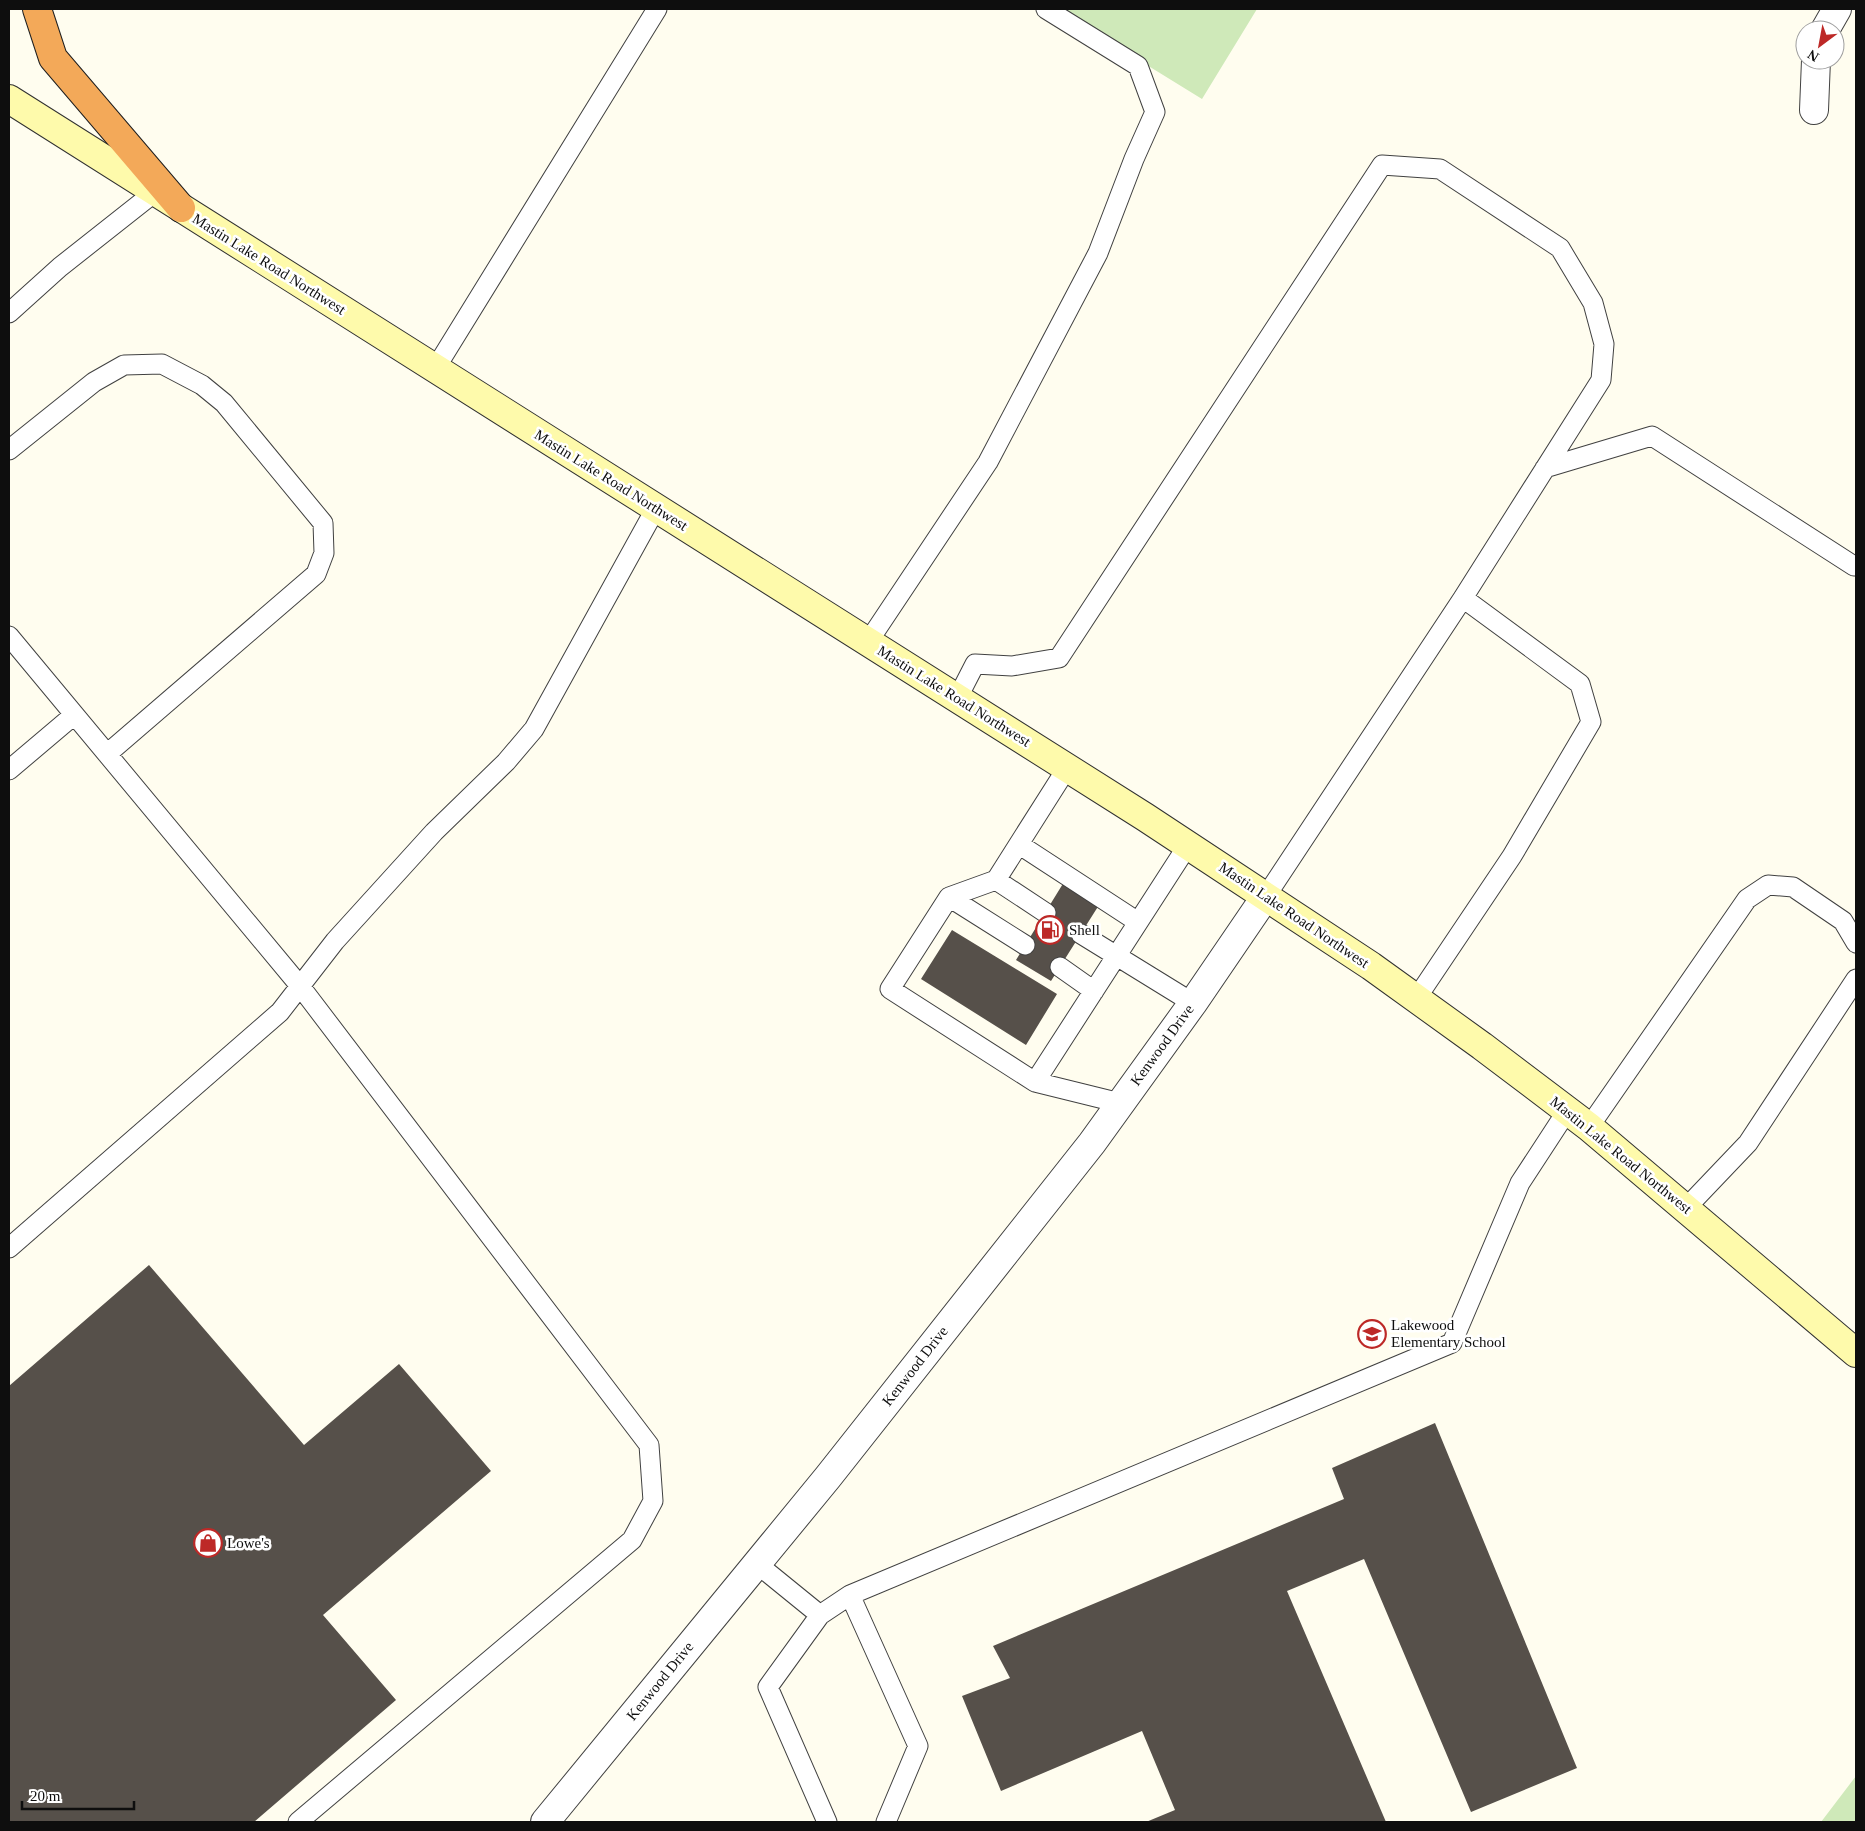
<svg xmlns="http://www.w3.org/2000/svg" width="1865" height="1831" viewBox="0 0 1865 1831" font-family="'Times New Roman',serif">
<style>
.green{fill:#cfe9b9}
.building{fill:#56504a}
.lines{fill:none;stroke-linecap:round;stroke-linejoin:round}
.lane-casing{stroke:#414141;stroke-width:21}
.street-casing{stroke:#414141;stroke-width:30}
.secondary-casing{stroke:#303030;stroke-width:30}
.highway-casing{stroke:#1f1f1f;stroke-width:30}
.lane{stroke:#fff;stroke-width:19}
.street{stroke:#fff;stroke-width:28}
.secondary{stroke:#fefaab;stroke-width:28}
.highway{stroke:#f3a959;stroke-width:28}
.labels{text-anchor:middle;stroke-width:5;stroke-linejoin:round;paint-order:stroke}
.street-label{font-size:15px;fill:#0e0e0e;stroke:#fff}
.poi-label{font-size:15px;fill:#0e0e0e;stroke:#fff;text-anchor:start}
</style>
<rect width="100%" height="100%" fill="#fffdef"/>
<path class="green" d="M1056,9H1257L1202,99Z
M1856,1776V1822H1821Z"/>
<path class="building" d="M1064,882L1099,905L1051,981L1016,960Z
M952,930L1057,994L1026,1045L921,979Z
M149,1265L304,1445L399,1364L491,1471L323,1615L396,1700L254,1822H9V1386Z
M1435,1423L1577,1768L1471,1812L1364,1559L1287,1591L1386,1822H1146L1175,1810L1142,1731L1001,1791L962,1696L1010,1678L993,1646L1344,1499L1332,1468Z"/>
<g class="lines">
<defs>
<path id="lane" d="M9,313L60,267L155,192
M435,369L657,9
M9,450L94,382L124,365L162,364L202,385L224,403L323,523L324,553L316,574L107,754
M1545,468L1652,436L1854,566
M9,636L300,986L649,1445L653,1501L632,1540L298,1822
M868,642L988,462L1098,253L1134,159L1155,112L1138,66L1046,9
M957,699L975,664L1012,666L1059,658L1382,165L1440,169L1560,248L1593,303L1604,344L1601,380L1463,598L1266,896
M1067,768L996,880L949,897L890,989L1035,1082L1120,1103
M9,770L74,715
M1020,845L1138,922
M996,880L1046,913
M949,897L1025,945
M1081,934L1193,1003
M1060,967L1094,991
M1416,999L1512,856L1591,722L1580,684L1463,598
M1035,1082L1188,845
M1589,1127L1747,899L1768,885L1793,887L1843,921L1856,943
M1687,1207L1748,1143L1856,979
M9,1248L280,1012L335,941L434,832L506,762L534,729L656,508
M756,1563L820,1615L768,1687L827,1822
M850,1595L918,1746L886,1822
M820,1615L850,1595L1452,1343L1520,1183L1567,1111"/>
<path id="street" d="M1825,30L1837,9
M1814,110L1816,60
M545,1822L828,1477L1092,1143L1193,1003L1266,896"/>
<path id="secondary" d="M9,99L1145,817L1371,966L1482,1046L1589,1127L1856,1353"/>
<path id="highway" d="M37,9L53,58L181,208"/>
</defs>
<use href="#lane" class="lane-casing"/>
<use href="#street" class="street-casing"/>
<use href="#secondary" class="secondary-casing"/>
<use href="#highway" class="highway-casing"/>
<use href="#lane" class="lane"/>
<use href="#street" class="street"/>
<use href="#secondary" class="secondary"/>
<use href="#highway" class="highway"/>
</g>
<defs>
<symbol id="fuel-ring" viewBox="-11 -11 22 22"><circle r="9.5" fill="#fff" stroke="#bd2927" stroke-width="1.5"/><path d="M-5.5-6h7V0h2V4h1.3V-2.5L3-4.5l.8-.8L6-3V5H2.5V1h-1V6h-7ZM-4.2-4.7v3.2H.2V-4.7Z" fill="#bd2927"/></symbol>
<symbol id="school-ring" viewBox="-11 -11 22 22"><circle r="9.5" fill="#fff" stroke="#bd2927" stroke-width="1.5"/><path d="M0-5L7-2L0 1L-7-2ZM-4 1L0 2.5L4 1V4Q0 6-4 4Z" fill="#bd2927"/></symbol>
<symbol id="shop-ring" viewBox="-11 -11 22 22"><circle r="9.5" fill="#fff" stroke="#bd2927" stroke-width="1.5"/><path d="M-5-2.5h2.3a2.7 3.5 0 0 1 5.4 0H5L5.5 6h-11ZM-1.5-2.5h3a1.5 2.3 0 0 0-3 0Z" fill="#bd2927"/></symbol>
</defs>
<g fill-rule="evenodd">
<use href="#fuel-ring" x="1034" y="914" width="32" height="32"/>
<use href="#school-ring" x="1356" y="1318" width="32" height="32"/>
<use href="#shop-ring" x="192" y="1527" width="32" height="32"/>
</g>
<g class="labels">
<g class="street-label">
<text transform="translate(269 264) rotate(32)" y="5">Mastin Lake Road Northwest</text>
<text transform="translate(611 480) rotate(32)" y="5">Mastin Lake Road Northwest</text>
<text transform="translate(954 696) rotate(32)" y="5">Mastin Lake Road Northwest</text>
<text transform="translate(1294 915) rotate(34)" y="5">Mastin Lake Road Northwest</text>
<text transform="translate(1162 1045) rotate(-54)" y="5">Kenwood Drive</text>
<text transform="translate(1621 1155) rotate(39)" y="5">Mastin Lake Road Northwest</text>
<text transform="translate(915 1366) rotate(-52)" y="5">Kenwood Drive</text>
<text transform="translate(660 1681) rotate(-51)" y="5">Kenwood Drive</text>
</g>
<g class="poi-label">
<text x="1069" y="935">Shell</text>
<text x="1391" y="1330">Lakewood<tspan x="1391" dy="17">Elementary School</tspan></text>
<text x="227" y="1548">Lowe's</text>
</g>
</g>
<rect width="1865" height="1831" fill="none" stroke="#0e0e0e" stroke-width="20"/>
<g transform="translate(1820 45) rotate(212)"><circle r="24" fill="#ffffff" stroke="#9f9f9f"/>
<path d="M0-4L9 19L0 12L-9 19Z" fill="#bd2927"/>
<text y="-8" font-size="14" font-weight="bold" text-anchor="middle" fill="#0e0e0e">N</text>
</g>
<path d="M22 1801v8h112v-8" fill="none" stroke="#0e0e0e" stroke-width="2.5"/>
<text x="30" y="1801" font-size="15" fill="#0e0e0e" stroke="#ffffff" stroke-width="4" paint-order="stroke">20 m</text>
</svg>
